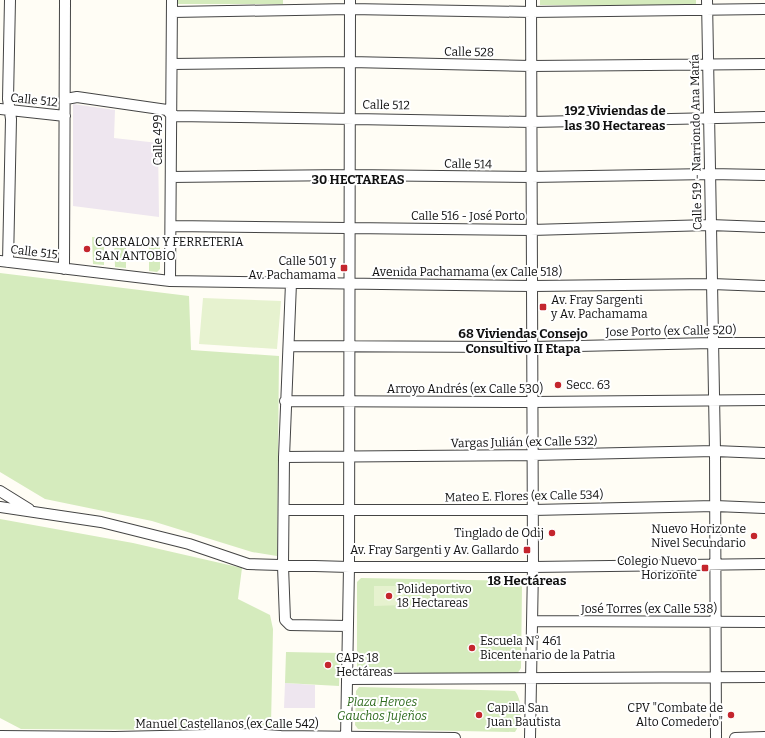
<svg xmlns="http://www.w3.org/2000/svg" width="765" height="738" viewBox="0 0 765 738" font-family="Bitter,serif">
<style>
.industrial{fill:#eee6ef}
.green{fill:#d5ebbd}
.pitch{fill:#e6f2cf}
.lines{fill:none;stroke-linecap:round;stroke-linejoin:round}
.minor-casing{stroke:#444;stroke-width:12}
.minor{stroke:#fff;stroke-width:10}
.poi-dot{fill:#c4262e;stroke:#fff;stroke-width:1.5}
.labels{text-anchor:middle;stroke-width:4;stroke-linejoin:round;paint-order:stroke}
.street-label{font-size:12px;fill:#111;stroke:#fff}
.poi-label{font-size:12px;fill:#111;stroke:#fff;text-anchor:start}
.park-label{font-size:12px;font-style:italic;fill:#2f6b1f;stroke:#fff}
.neighbourhood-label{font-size:13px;font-weight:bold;fill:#111;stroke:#fff}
</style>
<rect width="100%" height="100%" fill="#fffdf5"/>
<path class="industrial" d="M73,104L115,110L114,138L158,143L159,217L73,206Z
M285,683L315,685V708H284Z"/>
<path class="green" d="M178,0H283V4H178Z
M540,0H696V6L540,5Z
M92,237L104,238V265L93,264Z
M114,240L126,242V268L115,267Z
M149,245L160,246V269L157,272L149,271Z
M0,273L189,296L191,350L279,356L277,556L252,552L152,521L45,499L0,472Z
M0,519L133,543L242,568L238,599L270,615L273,629L271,725L179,730L21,729L0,718Z
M361,578L518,581L522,587L521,668L517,674L360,672L357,668V582Z
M286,652L340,653L339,686L285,683Z
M359,687L515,691C523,701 522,722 515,732L358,729L355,725L356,691Z"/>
<path class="pitch" d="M203,298L281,301L277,349L199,344Z
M374,586H404V605L374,606Z"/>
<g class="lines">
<defs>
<path id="minor" d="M707,0L715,451L716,738
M173,12L350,9L531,12L765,9
M172,64L350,62L531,66L765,64
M66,99L77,97L167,110L171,115L176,116L531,122L765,117
M0,109L65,116
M171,177L349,175L531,177L710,174L765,175
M171,226L531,230L710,225L765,227
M0,261L170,281L533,286L712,284L765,286
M8,262L11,119L8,99L10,0
M64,269L65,0
M170,281L172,0
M291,283L284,457L283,566L285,620L290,625L348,626
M289,346L533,347L712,343H765
M285,401L533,402L765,400
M284,457L532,455L715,451L765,453
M0,491L29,509
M0,507L101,522L189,544L248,564L349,567H533L765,564
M284,510H533L715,506L765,508
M532,621L765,622
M347,679L765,677
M0,736L115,737L252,734L281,736L455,738
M346,738L349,567L350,0
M530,738L533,567L531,0
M735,738L765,737"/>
</defs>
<use href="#minor" class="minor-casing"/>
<use href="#minor" class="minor"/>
</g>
<g class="poi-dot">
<circle cx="87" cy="249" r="4"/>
<rect x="340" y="264" width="8" height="8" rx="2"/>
<rect x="539" y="303" width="8" height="8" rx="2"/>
<circle cx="558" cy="385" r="4"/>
<circle cx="552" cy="533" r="4"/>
<circle cx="754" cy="536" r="4"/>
<rect x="523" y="546" width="8" height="8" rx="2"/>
<rect x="701" y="564" width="8" height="8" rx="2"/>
<circle cx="389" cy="596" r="4"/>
<circle cx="472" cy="648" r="4"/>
<circle cx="328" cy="665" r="4"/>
<circle cx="479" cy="715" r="4"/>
<circle cx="731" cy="715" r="4"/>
</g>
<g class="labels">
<g class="street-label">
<text transform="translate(469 52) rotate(1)" y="4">Calle 528</text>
<text transform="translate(34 100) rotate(6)" y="4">Calle 512</text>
<text transform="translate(386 105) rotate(1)" y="4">Calle 512</text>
<text transform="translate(158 140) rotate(-90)" y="4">Calle 499</text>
<text transform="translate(696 142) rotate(-91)" y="4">Calle 519 - Narriondo Ana María</text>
<text transform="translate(468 164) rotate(1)" y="4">Calle 514</text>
<text x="468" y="220">Calle 516 - José Porto</text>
<text transform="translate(34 252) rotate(7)" y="4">Calle 515</text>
<text x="467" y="276">Avenida Pachamama (ex Calle 518)</text>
<text transform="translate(671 331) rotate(-1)" y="4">Jose Porto (ex Calle 520)</text>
<text x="465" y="393">Arroyo Andrés (ex Calle 530)</text>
<text transform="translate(524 442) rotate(-1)" y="4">Vargas Julián (ex Calle 532)</text>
<text transform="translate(524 496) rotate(-1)" y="4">Mateo E. Flores (ex Calle 534)</text>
<text x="649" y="613">José Torres (ex Calle 538)</text>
<text x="227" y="728">Manuel Castellanos (ex Calle 542)</text>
</g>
<g class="poi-label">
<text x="95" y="246">CORRALON Y FERRETERIA<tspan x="95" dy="14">SAN ANTOBIO</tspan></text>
<text x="336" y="265" text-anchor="end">Calle 501 y<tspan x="336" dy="14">Av. Pachamama</tspan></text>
<text x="551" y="304">Av. Fray Sargenti<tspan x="551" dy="14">y Av. Pachamama</tspan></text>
<text x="566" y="389">Secc. 63</text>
<text x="746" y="533" text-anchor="end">Nuevo Horizonte<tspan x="746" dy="14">Nivel Secundario</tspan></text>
<text x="544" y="537" text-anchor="end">Tinglado de Odij</text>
<text x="519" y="554" text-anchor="end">Av. Fray Sargenti y Av. Gallardo</text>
<text x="697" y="565" text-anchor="end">Colegio Nuevo<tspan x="697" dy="14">Horizonte</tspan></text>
<text x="397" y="593">Polideportivo<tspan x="397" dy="14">18 Hectareas</tspan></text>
<text x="480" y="645">Escuela N° 461<tspan x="480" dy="14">Bicentenario de la Patria</tspan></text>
<text x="336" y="662">CAPs 18<tspan x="336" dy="14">Hectáreas</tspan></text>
<text x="487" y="712">Capilla San<tspan x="487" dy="14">Juan Bautista</tspan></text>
<text x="723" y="712" text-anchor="end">CPV "Combate de<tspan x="723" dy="14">Alto Comedero"</tspan></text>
</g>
<g class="park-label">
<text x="382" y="706">Plaza Heroes<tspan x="382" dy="14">Gauchos Jujeños</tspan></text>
</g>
<g class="neighbourhood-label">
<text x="615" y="115">192 Viviendas de<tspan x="615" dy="15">las 30 Hectareas</tspan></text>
<text x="358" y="184">30 HECTAREAS</text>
<text x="523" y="338">68 Viviendas Consejo<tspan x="523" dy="15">Consultivo II Etapa</tspan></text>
<text x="527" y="585">18 Hectáreas</text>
</g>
</g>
</svg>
